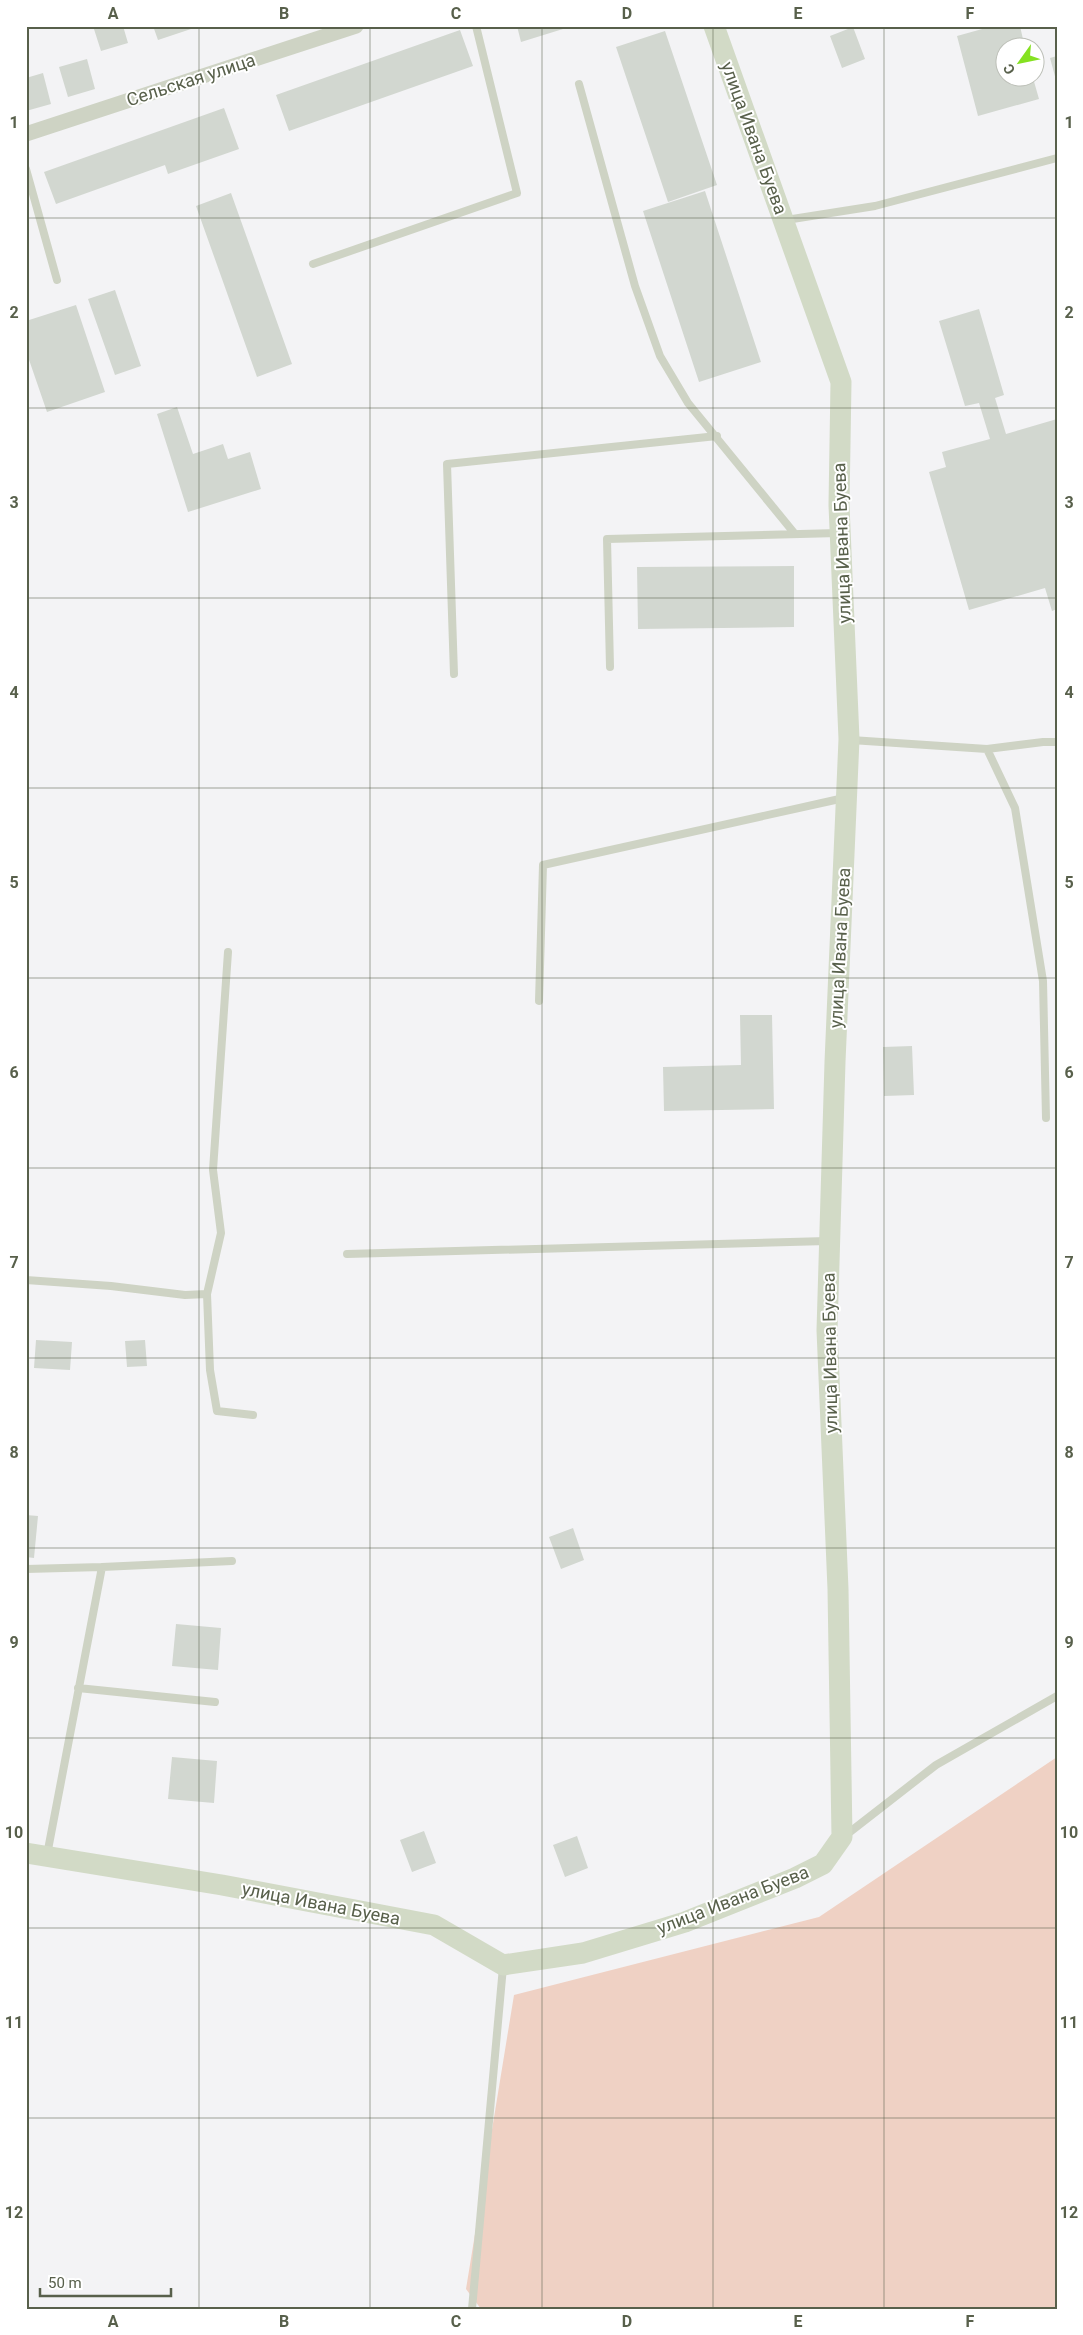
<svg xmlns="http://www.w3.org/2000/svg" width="1083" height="2335" viewBox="0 0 1083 2335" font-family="Roboto,sans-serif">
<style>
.green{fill:#efd1c4}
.building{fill:#d2d7d0}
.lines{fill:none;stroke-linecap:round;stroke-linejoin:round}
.lane{stroke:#ced3c4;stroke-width:8}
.street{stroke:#ced3c4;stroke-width:15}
.secondary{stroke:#d2dac6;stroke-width:21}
.grid{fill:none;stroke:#58604b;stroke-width:1;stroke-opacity:0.55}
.labels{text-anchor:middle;stroke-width:4;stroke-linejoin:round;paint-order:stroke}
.street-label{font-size:18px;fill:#58604b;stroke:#fff}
.neatline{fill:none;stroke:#58604b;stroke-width:2}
.grid-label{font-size:16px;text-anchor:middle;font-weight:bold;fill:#58604b}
</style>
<rect width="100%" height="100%" fill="#f3f3f5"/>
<path class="green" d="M1057,1757V2309H481L466,2289L514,1995L819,1917Z"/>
<path class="building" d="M93,26H123L128,43L101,51Z
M153,26H197V27L158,40Z
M517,26H562L563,29L521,42Z
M993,26H1020L1025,48H1006V78H1033L1039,99L978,116L957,36Z
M853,27L865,59L842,68L830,36Z
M460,30L473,66L289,131L276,95Z
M665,31L717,185L668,202L616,47Z
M1057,56V80H1056L1050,58Z
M87,59L95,89L68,97L59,67Z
M43,73L51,104L26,111V78Z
M224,108L239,149L168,174L165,165L56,204L44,172Z
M705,191L761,362L699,382L643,211Z
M231,193L292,364L257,377L196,206Z
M115,290L141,366L115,375L88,299Z
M76,305L105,392L47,412L26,351V321Z
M979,309L1004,395L995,398L1006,434L1057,419V609L1052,611L1045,588L969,610L929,472L946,467L942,452L990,439L979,403L965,406L939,321Z
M177,407L193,454L223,444L228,459L250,452L261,489L188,512L157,414Z
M794,566V627L638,629L637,567Z
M740,1015H772L774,1109L664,1111L663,1067L741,1065Z
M912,1046L914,1095L884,1096L883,1047Z
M36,1340L72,1342L70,1370L34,1368Z
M145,1340L147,1366L127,1367L125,1341Z
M26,1515L38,1516L34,1558L26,1557Z
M573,1528L584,1560L561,1569L549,1537Z
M176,1624L221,1628L218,1670L172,1666Z
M172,1757L217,1761L214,1803L168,1799Z
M424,1831L436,1863L412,1872L400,1840Z
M577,1836L588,1868L565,1877L553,1845Z"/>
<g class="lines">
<path class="lane" d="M579,84L635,286L660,356L688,403L795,534
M26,169L57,280
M786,220L875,206L1057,158
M313,264L517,193L476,26
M610,667L607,539L838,533
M454,674L447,464L717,436
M851,740L987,749L1015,808L1043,981L1046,1118
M987,749L1043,742H1057
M539,1001L543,865L844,798
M347,1254L827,1241
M26,1280L111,1286L185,1295L207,1294L210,1370L217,1411L253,1415
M207,1294L221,1233L213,1170L228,952
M102,1567L232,1561
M26,1569L102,1567L47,1855
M78,1688L215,1702
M846,1835L936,1765L1057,1696
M472,2309L503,1967"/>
<path class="street" d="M26,134L356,26"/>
<path class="secondary" d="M26,1853L222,1885L434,1925L503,1965L583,1953L685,1922L795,1878L823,1864L842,1837L838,1589L827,1330L835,1062L849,739L839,505L841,382L714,26"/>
</g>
<path class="grid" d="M199,26V2309M370,26V2309M542,26V2309M713,26V2309M884,26V2309M26,218H1057M26,408H1057M26,598H1057M26,788H1057M26,978H1057M26,1168H1057M26,1358H1057M26,1548H1057M26,1738H1057M26,1928H1057M26,2118H1057"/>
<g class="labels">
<g class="street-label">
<text transform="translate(191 80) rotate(-18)" y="6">Сельская улица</text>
<text transform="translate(754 138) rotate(70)" y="6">улица Ивана Буева</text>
<text transform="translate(842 543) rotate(-92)" y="6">улица Ивана Буева</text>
<text transform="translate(840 948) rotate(-87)" y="6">улица Ивана Буева</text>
<text transform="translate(830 1353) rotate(-91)" y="6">улица Ивана Буева</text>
<text transform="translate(733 1900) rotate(-21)" y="6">улица Ивана Буева</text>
<text transform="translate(321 1904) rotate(11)" y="6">улица Ивана Буева</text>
</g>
</g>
<rect width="1083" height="2335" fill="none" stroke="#ffffff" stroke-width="55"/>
<g transform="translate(1020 62) rotate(237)"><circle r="24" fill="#ffffff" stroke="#bcbfb7"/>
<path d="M0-4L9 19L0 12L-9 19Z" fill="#85e121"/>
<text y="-8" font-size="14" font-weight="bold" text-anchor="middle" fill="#58604b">С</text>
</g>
<path d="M40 2288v8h131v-8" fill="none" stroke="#58604b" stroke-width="2.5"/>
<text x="48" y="2288" font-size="15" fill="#58604b" stroke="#ffffff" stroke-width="4" paint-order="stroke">50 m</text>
<rect x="28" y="28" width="1028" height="2280" class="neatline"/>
<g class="grid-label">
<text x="113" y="19">A</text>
<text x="284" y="19">B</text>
<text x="456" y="19">C</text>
<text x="627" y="19">D</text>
<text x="798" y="19">E</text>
<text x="970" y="19">F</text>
<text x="14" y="128">1</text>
<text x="1069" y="128">1</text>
<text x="14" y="318">2</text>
<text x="1069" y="318">2</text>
<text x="14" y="508">3</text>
<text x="1069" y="508">3</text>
<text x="14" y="698">4</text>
<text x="1069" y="698">4</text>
<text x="14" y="888">5</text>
<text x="1069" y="888">5</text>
<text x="14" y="1078">6</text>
<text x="1069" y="1078">6</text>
<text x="14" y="1268">7</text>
<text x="1069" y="1268">7</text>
<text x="14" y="1458">8</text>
<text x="1069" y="1458">8</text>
<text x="14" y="1648">9</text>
<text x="1069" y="1648">9</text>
<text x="14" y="1838">10</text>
<text x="1069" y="1838">10</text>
<text x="14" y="2028">11</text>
<text x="1069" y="2028">11</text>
<text x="14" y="2218">12</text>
<text x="1069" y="2218">12</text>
<text x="113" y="2327">A</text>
<text x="284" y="2327">B</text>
<text x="456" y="2327">C</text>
<text x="627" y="2327">D</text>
<text x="798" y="2327">E</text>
<text x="970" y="2327">F</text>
</g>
</svg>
